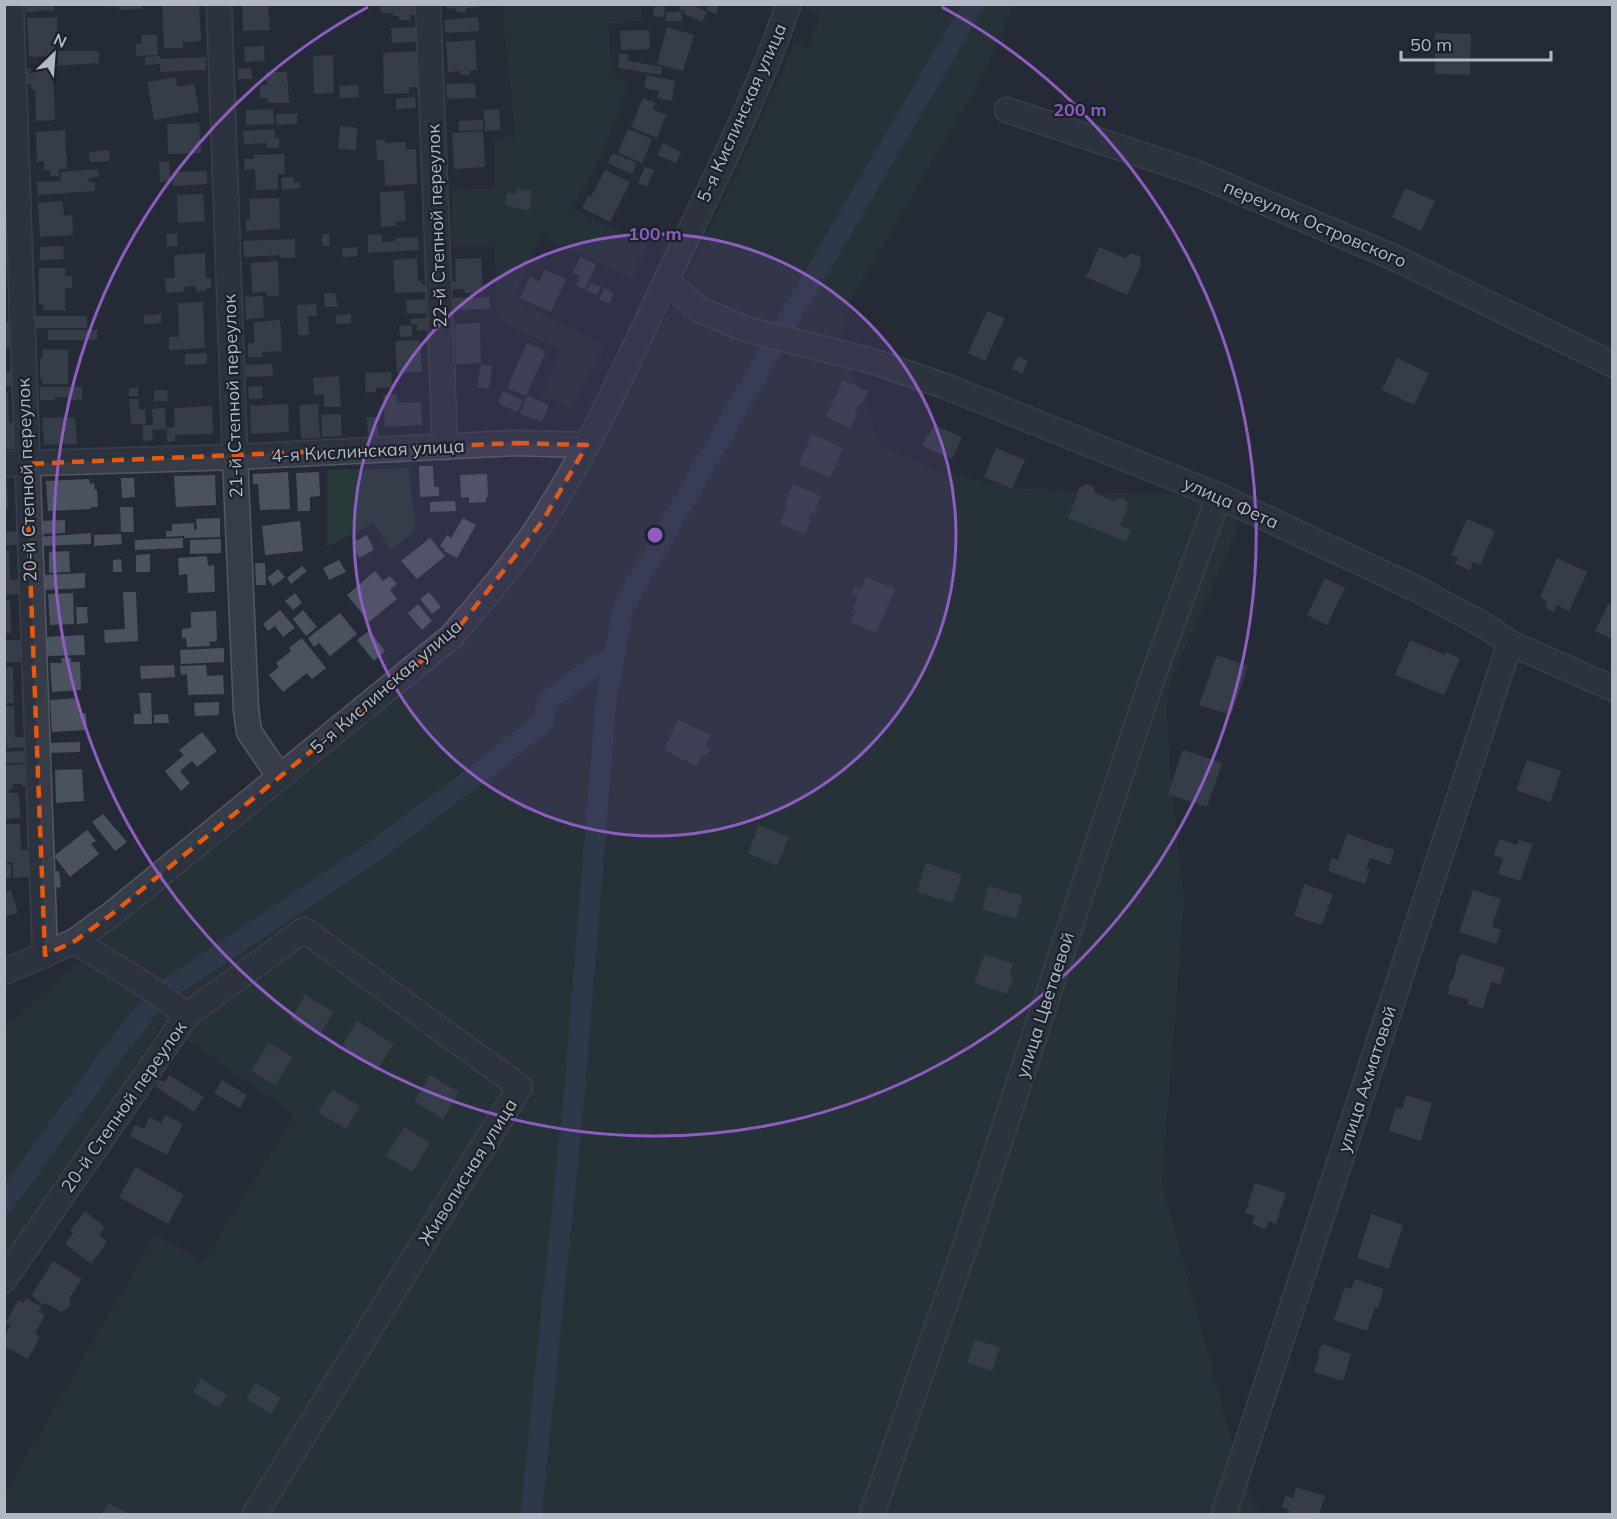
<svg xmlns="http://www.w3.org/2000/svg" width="1617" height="1519" viewBox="0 0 1617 1519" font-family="Mulish,sans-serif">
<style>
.green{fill:#28393a}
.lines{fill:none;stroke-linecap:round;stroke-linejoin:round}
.canal{stroke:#3a485e;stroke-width:21}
.building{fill:#4a5260}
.minor-casing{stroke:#525862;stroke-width:27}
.minor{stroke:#373d48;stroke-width:24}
.marked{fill:none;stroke:#e8590c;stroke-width:4.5;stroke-dasharray:12 8;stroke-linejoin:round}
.ring{fill:none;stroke:#8e5dc1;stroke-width:3}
.labels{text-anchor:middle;stroke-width:4.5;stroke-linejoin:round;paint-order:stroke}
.street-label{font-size:18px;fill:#b2b8c4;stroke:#1c222c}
.centre{fill:#8e5dc1;stroke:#1c222c;stroke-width:3}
.ring-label{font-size:18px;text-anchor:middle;font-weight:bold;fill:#8e5dc1;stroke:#1c222c;stroke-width:4.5;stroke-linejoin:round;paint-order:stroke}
</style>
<rect width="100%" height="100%" fill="#242b37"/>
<path class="green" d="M502,5H641L642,20L608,24L612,73L628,86L603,153L572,209L647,245L632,278L541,236L514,299L605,346L572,409L542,396L560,349L498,321L494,246H451L452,190L495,188V138L515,137Z
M806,5H1014L977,86L852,298L840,342L881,446L940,472L1017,488L1216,497L1233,505L1237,530L1170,684L1167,710L1169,759L1184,902L1162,1183L1240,1473L1259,1514H5V1493L155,1235L204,1261L294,1115L163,1023L5,1256V1028L123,920L330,754L461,644L535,543L543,545C633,382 722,216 794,43L807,48L821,15L805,8Z
M409,468L416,531L390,550L374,523L327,547V470Z"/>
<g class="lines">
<path class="canal" d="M4,1203L118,1046L159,995L366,857L481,772L543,722L547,701L592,668L610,660L613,661
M531,1514L573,1108L606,702L623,607L761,367L974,4"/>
</g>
<path class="building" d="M26,4H54V10L26,12Z
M107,4L142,5V9L119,10V6L107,7Z
M242,4H268L270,30L243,31Z
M380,4L415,5L416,15H410L411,20H399V16H393V13H381Z
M447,4H479V7L466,8V12H457L456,8L447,9Z
M655,4H665L664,17L653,16Z
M681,4H691L707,12L702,22L684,14L685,12L679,9Z
M708,4H719L716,14L706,10Z
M199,5L201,41L183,42V48H164L162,6Z
M666,12H682V21H665Z
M57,17L59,51H99V63L53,66V56L29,57L27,18Z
M478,17L479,31L445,33L444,20Z
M418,27L419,42L392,43L391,28Z
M667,27L694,35L683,71L657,64Z
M649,30L650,49L621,50L620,31Z
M1435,33L1471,34L1470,75L1435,74Z
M141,35H157L158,55L136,56V44H142Z
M475,40L477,70L469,71L470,75H461L460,71L448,72L446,42Z
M264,46L265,61L245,62L244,47Z
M418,51L420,87H409V93L384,94L383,53Z
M620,53L629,55L628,61L662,67L661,75L618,68Z
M333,55L334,93L314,94L313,56Z
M160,56V59L206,57V70L160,72V64L145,65V57Z
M53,68L55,120L36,121L35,90H32L31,84H26L25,69Z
M251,68L252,79H238V69Z
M266,72H287L289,103H268L267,98H260V85H267Z
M647,75L675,81L672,101L657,98L659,91L644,88Z
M176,77L177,87L194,84L199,112L154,120L147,82Z
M475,83L476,98L447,99L446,84Z
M358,85L359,97L340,98L339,86Z
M415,97L416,108L396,109V99Z
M643,98L655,103L653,109L666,115L657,138L631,127Z
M273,109L274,124L246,125V110Z
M499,109L500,130L485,131L484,110Z
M276,114H297V124L277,125Z
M483,120V130L459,131V121Z
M199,123L201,153L168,154L167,124Z
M340,126L357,128L356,150L338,149Z
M275,129V138H279V148H267V143L244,144L243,131Z
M628,129L652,139L642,163L618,153Z
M65,130L67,169H58L59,176H50V170H44V161L37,162L36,132Z
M483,131L485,167L454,169L452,133Z
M376,140H385V143L406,142V149H416L417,184L385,186L384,160H377Z
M663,143L681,152L676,163L657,155Z
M109,150L110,161L90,162L89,152Z
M613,153L637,163L632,174L608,163Z
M284,154L285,174H278V189L256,190L255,169L245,170L244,159H254V155Z
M159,162H169L171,181L160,182Z
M645,167L654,170L647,187L638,183Z
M98,169L99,177L88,178L89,182H95V191L38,195L37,182L60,181L61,172Z
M605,170L630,182L610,222L582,208L588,196L591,197Z
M207,171V184L173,186L172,172Z
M294,177V183L300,182V188L282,190L281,178Z
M1405,188L1435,201L1421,231L1392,217Z
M517,189L532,191L529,211L505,205L507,193L517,194Z
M404,191L406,221L395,222L396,226L381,227L380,192Z
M203,194L205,221L178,223L177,195Z
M279,198L280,229L246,231V219H250L249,199Z
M63,201L64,216L72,215L73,235L40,237L38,203Z
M177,233L178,246L167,247L166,234Z
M322,234H329L330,246H322Z
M382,234V242L395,241V238L418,237L419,250L368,253V235Z
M295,239V258H281L280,255L244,257L243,241Z
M63,246L64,259L40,260V247Z
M357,247L358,256L343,257L342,248Z
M1099,247L1125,258L1132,253L1140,256L1141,265L1127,295L1086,277Z
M205,253L206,278H211V288H206V291L196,292V286L184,287V292L166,293L165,278H175L174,255Z
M580,257L596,264L585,290L576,285L580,276L573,273Z
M417,258L418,281H422V285H426V292L395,293L393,260Z
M481,258L483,292L465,293L464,289H451V282H456L455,259Z
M278,261L279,296H267V292L252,293L251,263Z
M39,268H66L65,276H72V288H65V310H43L44,304H39Z
M545,270L566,279L551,312L520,298L530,277L539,282Z
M591,283L601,287L597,295L587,291Z
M604,288L614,293L609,304L599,299Z
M324,293H335L338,307H325Z
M263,296L264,318L246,319L245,297Z
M489,297L490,309L449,310V298Z
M429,299V313L407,314L406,300Z
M203,302L205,348L169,350V337H179L178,303Z
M316,304L317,316H308L309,335H298L297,305Z
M987,311L1005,318L985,361L968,353Z
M161,314V323L144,324V315Z
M351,314V323L336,324V315Z
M34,316H87V328H34Z
M428,318L429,330L417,331V324H411L410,319Z
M280,320L282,351L262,352L263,357H248V343H254V322Z
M4,322H13L14,347L4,348Z
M480,323L481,363L456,364L455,324Z
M412,325V336L400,337L399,326Z
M48,330H97V340H48Z
M420,340L422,372L397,373L395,341Z
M527,343L546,351L526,396L507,388Z
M43,349L68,350V384H42V379H40V358H42Z
M207,353V364L185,365V354Z
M1018,356L1028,361L1022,374L1012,369Z
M1397,358L1429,373L1414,405L1382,390Z
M272,364L273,376L246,377L245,365Z
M481,364L492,366L489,389L477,387Z
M14,371V386H4V372Z
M391,372L392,387L376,388V392L366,393L365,373Z
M339,376L341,407H324V394L314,395L313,378Z
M843,380L868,391L861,405L858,404L854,412L858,414L851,428L826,417Z
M262,386L263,398L249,399L248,387Z
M40,387H82V400H67V397H55V400H40Z
M138,387V396H129V388Z
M167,390L168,401H154V391Z
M503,391L523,400L517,412L498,403Z
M4,393H8L9,423H16V449H4Z
M383,395H397V403L421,402L422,425L385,427Z
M527,396L549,405L542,422L520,414Z
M129,399H139V410L145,409L146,424H131Z
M288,404L289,432L251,434L250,406Z
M318,404L320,438L301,439L299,405Z
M212,406L213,434L175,435V441L167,442V428L175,427L174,408Z
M165,408L166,429L152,430L153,440L143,441V425H153L152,409Z
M341,414L342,436L322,437L321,415Z
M75,417L77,444L44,445L42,418Z
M367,417H377L378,436H368Z
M934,425L962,437L952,459L922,446L927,435L929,436Z
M812,434L843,448L830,478L799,464Z
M996,448L1025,460L1012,489L984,477Z
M419,466H433L434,487H439V496L420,497Z
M288,472L290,509L260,510L258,484H253V474Z
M319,472L320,496L310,497V511H298L296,473Z
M487,474L488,497H486V502L469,503V497L461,498L460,475Z
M215,475L216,505L176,507L174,476Z
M121,478H134L135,497L122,498Z
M89,479L90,484L94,483L95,490H97L98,507H91V509L48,511L46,481Z
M4,482H7L8,508H4Z
M793,484L821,496L813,514L811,513L808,519L811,520L805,534L780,524L787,506L784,505Z
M1086,484L1094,487L1095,493L1114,501L1119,498L1127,501L1128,507L1120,526L1131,530L1126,542L1068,518L1080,487Z
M455,501L456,511L430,512V502Z
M120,507H133L134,532H121Z
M220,518V537L184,538V536L166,537V531H172V524L194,523V530L197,529L196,519Z
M463,518L476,525L457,558L444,551L445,549L440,546L447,535L451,538Z
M1467,519L1495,531L1480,565L1473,562L1470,570L1455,564L1458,558L1451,555Z
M65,520V533L38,534V521Z
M300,521L303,551L265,555L262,526Z
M17,531L18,545H4V532Z
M91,533V544L40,546L39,537Z
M121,534L122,544L94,546V535Z
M367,535L374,550L359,558L352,543Z
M183,538V548L135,550V540Z
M430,538L445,556L417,579L401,561Z
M221,539V553L190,554V540Z
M4,550H9L10,580H19V594L4,595Z
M69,551L70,572L49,573V552Z
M150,554V572H136V555Z
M207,556L208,566L214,565L215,592L188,593L187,574L179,575L178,558Z
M1557,558L1587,572L1569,611L1557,605L1554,612L1545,608L1547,601L1540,597Z
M121,559L122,572H113V560Z
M339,560L346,572L329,580L323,568Z
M255,563H265L266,585H256Z
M302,566L307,571L291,584L287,578Z
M278,569L285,577L273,586L267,578Z
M375,571L383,581L390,576L397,584L390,590L397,599L369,622L347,595Z
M85,573V588L42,590L41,575Z
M866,577L895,589L876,633L851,622L856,610L853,608L858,596L852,594L855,587L861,589Z
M1325,578L1345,588L1327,625L1307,615Z
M123,592H136L138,641L105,643L104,630L125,629Z
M429,592L441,607L432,614L420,599Z
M73,593L74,624L50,625L48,594Z
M295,593L302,603L293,610L285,601Z
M4,600H10L11,633L4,634Z
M418,604L432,621L422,630L408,613Z
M1608,604L1612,606V639L1595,631Z
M76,607H87L88,623L77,624Z
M280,610L295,628L283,637L275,626L268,631L263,624Z
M303,610L317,627L306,636L293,619Z
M216,611L217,641L209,642L210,646L187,647L186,638H182V629L191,628V612Z
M340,613L357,634L330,656L319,643L314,647L308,638Z
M369,631L385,651L374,661L357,640Z
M84,635L85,655L45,656V637Z
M302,638L326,668L312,679L307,673L283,692L269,675L279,667L276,663L291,651L289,648Z
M4,640H22V662H4Z
M1410,640L1445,655L1446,652L1460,659L1444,695L1395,675Z
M224,648V662L181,664L180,650Z
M1217,655L1248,666L1231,715L1199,705Z
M61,658H71V662H80L81,690L52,692L50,663H62Z
M174,665L175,677L141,679L140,666Z
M206,665L207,676L223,675L224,694L188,695L187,674L181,675L180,666Z
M4,667H13L14,703H4Z
M139,693H151L152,724H134V714H141Z
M78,698L79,713H86L87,730L52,732L50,700Z
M219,702V715L195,716L194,703Z
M4,706H14L15,737H24V747L7,748V739H4Z
M168,714L169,723H154V715Z
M678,720L711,735L705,746L710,748L707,756L702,754L696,766L664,750Z
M202,732L217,751L197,767L192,761L180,771L190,783L181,791L165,771L184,755L179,750Z
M80,742V752L47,753V743Z
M1183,750L1222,763L1207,807L1168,794Z
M24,751V763H4V752Z
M1527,760L1561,771L1550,802L1516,790Z
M25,764L26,786H22V784H13V789H9V793H19L20,818L4,819V765Z
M82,769L84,801L56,803L55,770Z
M103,814L127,842L115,851L92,822Z
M4,824H20L21,850H29L30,877L13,878V862L4,863Z
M759,825L789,837L777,866L748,853Z
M87,830L96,841L91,844L99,854L70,877L54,856Z
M1347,834L1394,850L1390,865L1370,858L1366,869L1370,870L1365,884L1328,871L1332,858L1338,860Z
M1499,839L1517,845L1519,840L1533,844L1520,881L1498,874L1503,859L1494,855Z
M926,863L962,875L952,903L917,892Z
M4,865H11V878H4Z
M59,871L61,887L51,888L49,872Z
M1304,884L1333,894L1322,925L1294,916Z
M989,886L1023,896L1016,919L982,909Z
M11,890L18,913L4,917V892Z
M1473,890L1501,899L1492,927L1501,930L1496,944L1459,932Z
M985,954L1013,964L1009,976L1013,978L1007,994L974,983Z
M1461,954L1505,968L1500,984L1491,982L1483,1009L1467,1004L1469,1000L1448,994L1450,981L1453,979L1456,969L1455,966Z
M305,995L333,1012L319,1036L291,1019Z
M357,1021L394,1044L377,1071L341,1048Z
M269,1043L292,1057L275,1085L251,1071Z
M169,1075L204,1097L194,1112L156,1087L159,1080L165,1082Z
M430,1075L459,1092L443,1119L414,1101Z
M222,1080L247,1095L240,1108L214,1093Z
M332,1089L360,1106L346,1129L318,1112Z
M1406,1095L1432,1103L1421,1141L1389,1131L1396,1107L1402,1109Z
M165,1115L183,1124L167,1155L130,1136L135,1125L144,1129L150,1117L161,1123Z
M404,1127L430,1143L412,1172L386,1156Z
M136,1167L184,1195L168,1224L119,1197Z
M1255,1183L1286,1193L1276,1224L1269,1221L1266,1229L1252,1224L1255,1216L1245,1213Z
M85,1211L105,1227L99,1235L107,1242L91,1264L65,1244L73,1233L70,1231Z
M1371,1214L1403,1225L1389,1269L1357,1258Z
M53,1261L82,1279L69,1299L71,1304L67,1309L61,1312L46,1303L42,1305L32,1295Z
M1355,1279L1384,1289L1378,1308L1375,1307L1367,1331L1334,1320L1345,1287L1351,1289Z
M26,1298L42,1307L39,1312L45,1315L35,1334L40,1337L28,1359L4,1346V1337L11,1325L6,1322L18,1300L24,1303Z
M975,1339L1000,1348L992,1371L967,1363Z
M1323,1344L1351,1354L1343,1381L1314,1372L1319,1357V1348Z
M201,1379L227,1395L219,1408L193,1392Z
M256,1383L281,1398L271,1414L246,1399Z
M1296,1487L1325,1496L1319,1514H1287L1289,1510L1282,1507L1285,1496L1293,1498Z
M109,1503L129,1514H102Z"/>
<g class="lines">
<defs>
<path id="minor" d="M11,4L45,955
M219,4L235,457L246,709L249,732L280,777
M428,4L445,447
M1007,110L1194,172L1395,258L1612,364
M666,281L700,310L745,329L872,361L950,388L1219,496L1419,590L1487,627L1510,643L1612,688
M4,464L235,457L517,443L587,445
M4,972L75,941L112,914L452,636C483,599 516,562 542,521C595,440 633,349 675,262C716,177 758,93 789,4
M187,1015L304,930L520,1087L255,1514
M4,1280L187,1015L150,988L75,941
M872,1514L966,1244L1151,682L1219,496
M1224,1514L1510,643"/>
</defs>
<use href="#minor" class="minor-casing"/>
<use href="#minor" class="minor"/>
</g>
<path d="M0 0H1617V1519H0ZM517,443L587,445L542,522L452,636L112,914L75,941L45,955L26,464Z" fill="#242b37" fill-opacity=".55" fill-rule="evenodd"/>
<path class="marked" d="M517,443L587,445L542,522L452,636L112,914L75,941L45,955L26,464Z"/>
<circle cx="655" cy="535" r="301" fill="#8e5dc1" fill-opacity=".12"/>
<g class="ring">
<circle cx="655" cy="535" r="301"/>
<path d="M942 7A601 601 0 1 1 368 7"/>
</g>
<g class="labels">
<g class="street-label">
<text transform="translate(742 113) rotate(-66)" y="6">5-я Кислинская улица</text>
<text transform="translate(1315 224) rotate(23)" y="6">переулок Островского</text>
<text transform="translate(437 226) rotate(-92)" y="6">22-й Степной переулок</text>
<text transform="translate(233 396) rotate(-92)" y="6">21-й Степной переулок</text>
<text transform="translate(368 451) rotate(-3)" y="6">4-я Кислинская улица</text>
<text transform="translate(27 480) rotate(-92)" y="6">20-й Степной переулок</text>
<text transform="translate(1231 503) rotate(24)" y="6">улица Фета</text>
<text transform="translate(386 687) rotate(-41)" y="6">5-я Кислинская улица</text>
<text transform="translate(1045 1005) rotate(-72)" y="6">улица Цветаевой</text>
<text transform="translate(1367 1079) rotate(-72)" y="6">улица Ахматовой</text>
<text transform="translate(124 1107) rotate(-55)" y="6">20-й Степной переулок</text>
<text transform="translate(468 1172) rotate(-58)" y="6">Живописная улица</text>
</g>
</g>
<circle cx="655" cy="535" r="9" class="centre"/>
<g class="ring-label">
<text x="1080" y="116">200 m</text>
<text x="655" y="240">100 m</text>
</g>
<rect width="1617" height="1519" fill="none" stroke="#b2b8c4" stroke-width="12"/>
<g transform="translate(54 54) rotate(25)" stroke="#1c222c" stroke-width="4.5" paint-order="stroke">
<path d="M0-4.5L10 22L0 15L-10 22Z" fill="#b2b8c4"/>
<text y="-9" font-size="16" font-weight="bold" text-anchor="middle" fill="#b2b8c4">N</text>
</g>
<path d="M1401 51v9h150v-9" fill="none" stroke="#b2b8c4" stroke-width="3"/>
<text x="1410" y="51" font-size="18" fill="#b2b8c4" stroke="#1c222c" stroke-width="4.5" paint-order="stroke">50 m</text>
</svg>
